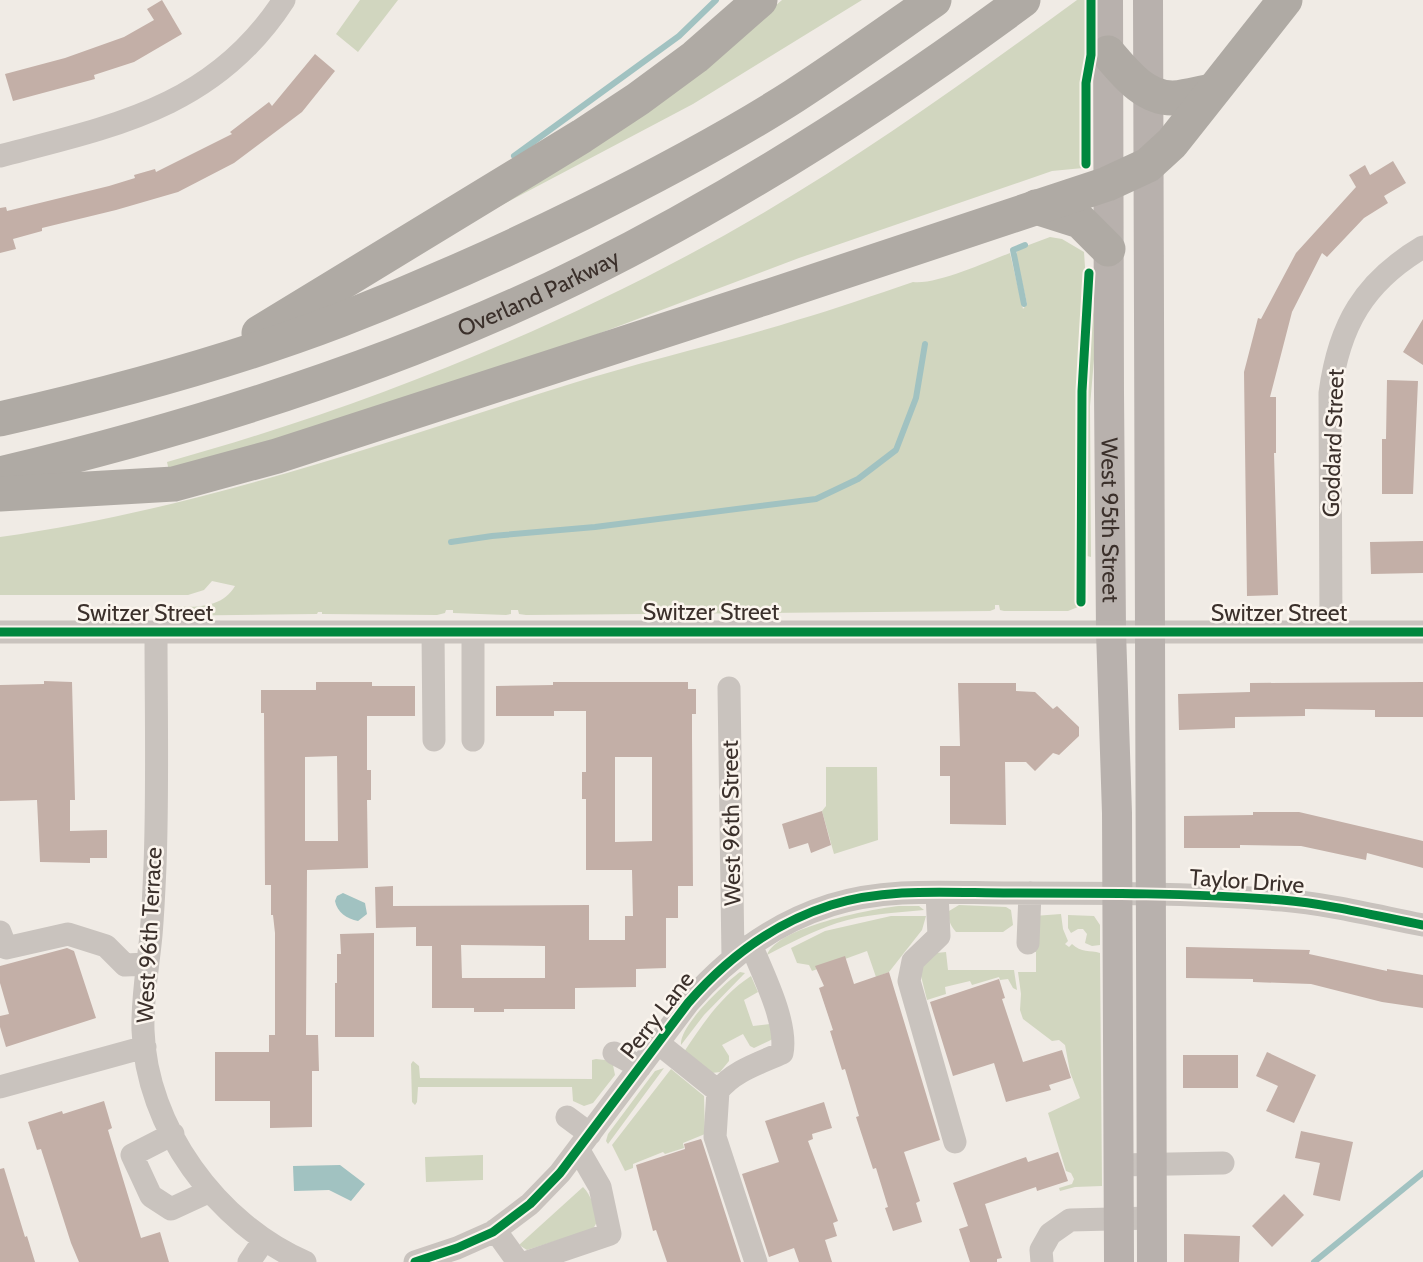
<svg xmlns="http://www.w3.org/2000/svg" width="1423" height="1262" viewBox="0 0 1423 1262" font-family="Cabin,sans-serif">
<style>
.green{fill:#d1d6bf}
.water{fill:#a1c2c1}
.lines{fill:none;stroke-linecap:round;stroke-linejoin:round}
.stream{stroke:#a1c2c1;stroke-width:6}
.building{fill:#c3afa7;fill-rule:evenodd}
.minor{stroke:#c9c3be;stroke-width:23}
.major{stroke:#b8b1ad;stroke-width:30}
.highway{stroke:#afaaa4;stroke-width:35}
.cycleway-casing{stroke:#fbf5ee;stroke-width:13}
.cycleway{stroke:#00873e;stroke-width:9}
.labels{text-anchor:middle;stroke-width:5;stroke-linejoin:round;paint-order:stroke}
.street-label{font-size:23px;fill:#3b302b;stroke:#fbf5ee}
</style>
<rect width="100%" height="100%" fill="#f0ebe5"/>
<path class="green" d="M360,0H398L358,52L336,34Z
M782,0H862L693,104L483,215L738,38Z
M1077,0H1086L1087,57L1083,75V168L1052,171L799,258L574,343L353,417L169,471L167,462C361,408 549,333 725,235C848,166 963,83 1077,0Z
M1050,237L1062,239L1084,252L1086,282L1078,427L1079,580L1075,583L1079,587L1078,607L1068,611H1004L1000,610L999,605H995V609L990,611L526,615L519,614L518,610H511V614L506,615L453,613V610H446L445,613L437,615L322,614V612H318L317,614L158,616V606C185,606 219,613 235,586L212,581L204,590L188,595H0V537C195,510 380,444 567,385C643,361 721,344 797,320C836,309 874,295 913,282C936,285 986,262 1010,253L1023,309L1027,304L1016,255L1018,249Z
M1094,303L1098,312L1090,406L1091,557L1087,556V384Z
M826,767H877L878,840L834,854L822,811L826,806Z
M959,905L1006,907L1011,910L1013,925L1003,932H956C950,925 948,920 949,911Z
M899,906H919L924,910C895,913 865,914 837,923C813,931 790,943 767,955C777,927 871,909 899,906Z
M1061,914L1063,929L1068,941L1065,944L1069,947L1072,944C1081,953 1090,950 1100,953L1102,1186L1075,1187L1060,1191L1059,1188L1072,1184L1074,1179L1071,1173L1066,1171L1048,1113L1080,1098L1070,1072L1065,1045L1059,1040L1052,1041L1023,1019L1020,1010L1021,994L1018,972H1036V952L1033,951L1034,916Z
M1068,915L1094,916L1100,925V945L1092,946L1085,943L1087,934L1083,929H1078L1071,933L1068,928Z
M891,916H926L922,930L889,972L876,977L867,951L812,971L809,965L797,963L791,948L825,931Z
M946,952L948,970H1014L1017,990L1013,988L1008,979L1000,980L999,977L972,985L970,981L945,987L946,994L927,1000L920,972L921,964L936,953Z
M740,972L745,973L704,1015L681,1045C679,1026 724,984 740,972Z
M751,976L758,992L744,1000L753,1026L770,1024L773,1039L754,1048L750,1046L743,1034L722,1045L729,1056V1061L720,1072L712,1073L684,1052C703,1023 722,995 751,976Z
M596,1059L605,1060L613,1065L615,1075L593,1103L584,1106L573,1101L572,1087H418L417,1102L415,1105L412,1102L411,1064L413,1061L419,1066L420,1078L592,1079V1060Z
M664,1068L608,1144L606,1141L608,1134L655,1071Z
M671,1069L704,1096L705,1134L683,1143L684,1148L665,1154L663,1152L633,1164V1168L625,1171L612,1145Z
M483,1155V1180L426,1182L425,1157Z
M583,1187C592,1196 595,1210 597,1222L593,1229L527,1250L519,1245Z"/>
<path class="water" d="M343,893L365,903L367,914L358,921C347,919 337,912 335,901L337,896Z
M340,1165L365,1184L351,1201L329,1190L294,1191L293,1166Z"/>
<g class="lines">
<path class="stream" d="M514,156L679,36L716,0
M1024,304L1013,250L1025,245
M451,542L492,536L595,527L816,499L858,479L896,450L916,398L925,344
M1314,1262L1423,1173"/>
</g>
<path class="building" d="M162,0L182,34L134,62L94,75L95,79L13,101L5,74L65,58L124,37L154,20L147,9Z
M315,54L335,71L302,112L234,163L178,192L116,210L42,228V231L13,239L16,249L0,253V208L6,207L7,211L109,186L135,178L134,175L155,169L156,172L232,134L230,132L269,102L272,106Z
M1393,161L1406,183L1384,196L1388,203L1364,218L1327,257L1322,253L1292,312L1270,397H1276V453H1274L1278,595L1247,596L1244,372L1258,318L1261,319L1296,253L1356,187L1349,175L1365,165L1370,175Z
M1423,319V365L1403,352Z
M1387,380L1418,381L1413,494H1382V439H1386Z
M1423,541V573L1371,574L1370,542Z
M44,681L72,682L75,800H70V831L107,830V858H90V863L40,862L37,800L0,801V685L44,684Z
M316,682H372V686H415V716H367V770H371V800H367L368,868L307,870L306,1035H318L319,1071H312V1127L270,1128V1101H215V1052H269V1035H275V933L273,915H271V885H265L264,713H261V690H316ZM337,756L338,841H305V757Z
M553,682H688V689H696V714H692V737L693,886H678V918H666V968L636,969V987L575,988V1009H504V1012H474V1008H432V946H416V927L376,928L375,887L393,886V906L589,905V940H625V916H633L632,870H586V799H582V772H586V711H554V716H496V686L553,685ZM615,757H652V841L615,842ZM461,945L545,946V978H462Z
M1423,682V717H1375V710L1305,709V716L1235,717V728L1179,730L1178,694L1250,692V683Z
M958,683H1016V691L1035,692L1053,709L1057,706L1079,727V736L1059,755L1053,753L1035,771L1026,762H1005L1006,825L950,824V776H940V746H960Z
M822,811L831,845L811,853L808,843L789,849L782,824Z
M1253,812H1299L1423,841V868L1367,853L1366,860L1301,846L1240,845V848H1184V816L1253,815Z
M374,933V1037H335V983H337V954H341L340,934Z
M1186,947L1310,950L1309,954L1387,971V969L1423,975V1008L1382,1002L1311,984L1253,982V979L1186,978Z
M67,948L74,951L96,1018L6,1047L0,1027V1016L9,1014L0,983V966Z
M845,956L854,984L889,972L940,1140L904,1152L920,1201L916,1203L922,1222L893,1231L885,1208L888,1207L876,1168L873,1169L856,1117L859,1116L845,1069L842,1070L830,1031L833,1030L819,988L824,986L815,966Z
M999,979L1005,998L1002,999L1023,1062L1062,1050L1071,1078L1049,1085L1051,1090L1006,1102L994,1063L953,1076L930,1002Z
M1267,1052L1316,1075L1294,1123L1266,1111L1278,1086L1256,1076Z
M1183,1055H1238V1088H1183Z
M104,1101L112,1128L108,1130L141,1238L160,1232L169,1262H79L71,1243L41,1149L37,1150L28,1122L62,1111L63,1114Z
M824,1102L832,1128L812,1134L813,1139L808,1141L838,1221L833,1223L837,1236L825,1240L832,1262H799L794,1248L769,1257L742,1174L779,1162L765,1121Z
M1301,1131L1353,1142L1340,1201L1313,1195L1320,1163L1295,1158Z
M701,1139L702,1141L741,1262H667L656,1230L653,1231L636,1165L685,1149L684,1144Z
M1058,1152L1068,1181L1037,1191L1036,1187L985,1204L1002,1258L997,1259V1262H970L959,1229L968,1226L953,1183L1026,1157L1028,1162Z
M4,1168L25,1237L27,1236L35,1262H0V1169Z
M1284,1194L1304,1215L1272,1247L1252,1226Z
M1184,1234L1240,1236L1239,1262H1184Z"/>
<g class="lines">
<path class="minor" d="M0,156C115,126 215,107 284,0
M0,632H1423
M156,632C156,710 158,788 155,866C154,889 153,912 151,935C148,967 142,998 143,1030C146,1127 217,1224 305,1262
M433,632L434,740
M473,632V740
M1331,632L1330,393C1339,325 1364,282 1423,247
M729,688L733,957
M937,893L939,936L913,961L909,981L955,1142
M0,932L6,948L68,934L106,946L125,965L147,964
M1028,943L1030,893
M658,1043L718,1091C733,1071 760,1063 782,1053C788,1023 763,974 751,945
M614,1053L640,1067
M0,1087L145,1047
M718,1091L715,1137L756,1262
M567,1117L590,1134
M173,1134L132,1155L151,1196L171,1209L210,1191
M1119,1165L1223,1163
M495,1230L518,1262
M249,1262L264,1240
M415,1262L457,1248L493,1232L530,1204L560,1173L688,1003C726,959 774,923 831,905C888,887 951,893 1010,893C1101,893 1192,893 1282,900C1329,904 1377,916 1423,925
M528,1262L610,1234L600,1187L578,1149
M1042,1262L1041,1250L1050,1234L1070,1220L1152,1218"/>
<g class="major">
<path id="s1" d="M1108,0L1109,393L1111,631L1117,813L1119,1262"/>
<path d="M1148,0L1152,1262"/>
</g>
<g class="highway">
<path d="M1108,53C1125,73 1145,99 1174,98C1187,97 1200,93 1212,91"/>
<path d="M1036,207L1080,221L1108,249"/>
<path d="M259,333L582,136L638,99L695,57L760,0"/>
<path d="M0,419C115,393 230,362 340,320C422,288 503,252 582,213C654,177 727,139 794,96C842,65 888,32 934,0"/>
<path id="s2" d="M0,474C186,430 378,370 551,289C719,209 874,110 1023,0"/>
<path d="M0,494L174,484L277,456L764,298L1107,184L1148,165L1172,143L1285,0"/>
</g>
<defs>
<path id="cycleway" d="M1086,164V83L1091,55V0
M1081,602L1082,391L1089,273
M0,632H1423
M415,1262L457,1248L493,1232L530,1204L560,1173L688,1003C726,959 774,923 831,905C888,887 951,893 1010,893C1101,893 1192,893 1282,900C1329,904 1377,916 1423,925"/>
</defs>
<use href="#cycleway" class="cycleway-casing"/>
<use href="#cycleway" class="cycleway"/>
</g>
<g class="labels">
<g class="street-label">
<text dy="8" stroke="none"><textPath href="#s2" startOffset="569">Overland Parkway</textPath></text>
<text transform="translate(1333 443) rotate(-88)" y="8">Goddard Street</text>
<text dy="8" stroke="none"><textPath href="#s1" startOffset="520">West 95th Street</textPath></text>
<text x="711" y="620">Switzer Street</text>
<text x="145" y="621">Switzer Street</text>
<text x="1279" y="621">Switzer Street</text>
<text transform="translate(731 823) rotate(-91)" y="8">West 96th Street</text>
<text transform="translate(1247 881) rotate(4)" y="8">Taylor Drive</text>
<text transform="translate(149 935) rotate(-87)" y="8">West 96th Terrace</text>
<text transform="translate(657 1015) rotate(-52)" y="8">Perry Lane</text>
</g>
</g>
</svg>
